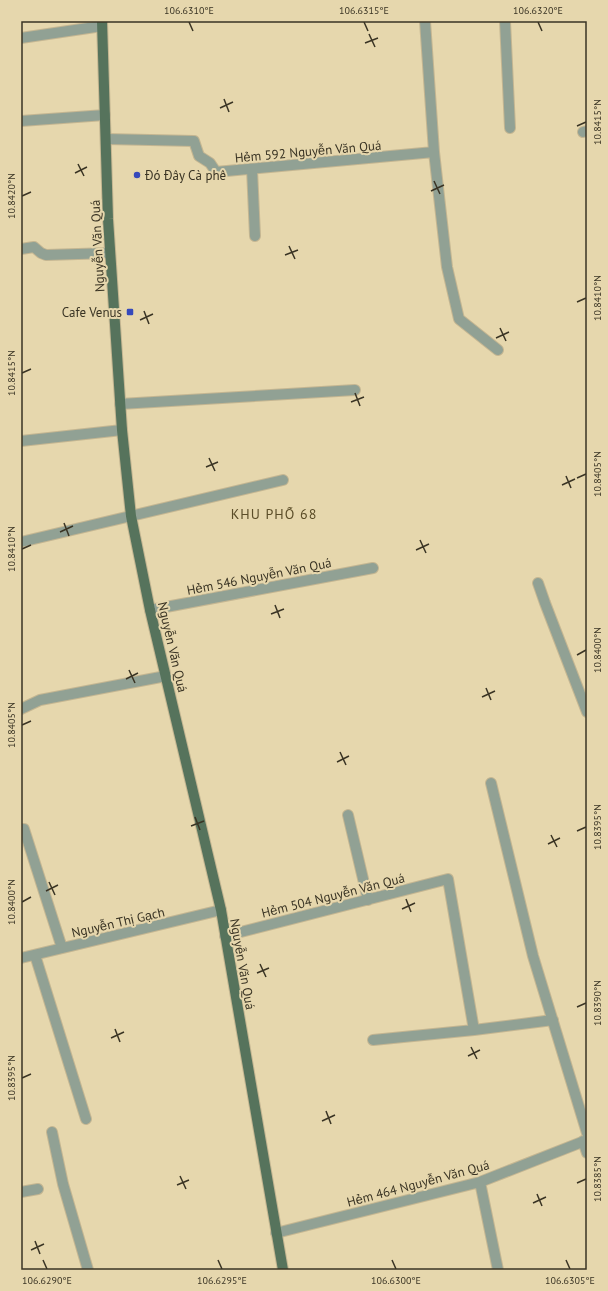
<svg xmlns="http://www.w3.org/2000/svg" width="608" height="1291" viewBox="0 0 608 1291" font-family="'PT Sans',sans-serif">
<style>
.lines{fill:none;stroke-linecap:round;stroke-linejoin:round}
.minor-casing{stroke:#c4b692;stroke-width:12}
.major-casing{stroke:#c4b692;stroke-width:12}
.minor{stroke:#91a194;stroke-width:10}
.major{stroke:#56735c;stroke-width:10}
.ticks{fill:none;stroke:#3a3424;stroke-width:1.5}
.poi-dot{fill:#3649bb;stroke:#e6d7ad;stroke-width:1.5}
.labels{text-anchor:middle;stroke-width:4;stroke-linejoin:round;paint-order:stroke}
.street-label{font-size:13px;fill:#3a3424;stroke:#e6d7ad}
.poi-label{font-size:13px;fill:#3a3424;stroke:#e6d7ad;text-anchor:start}
.neighbourhood-label{font-size:14px;letter-spacing:1px;fill:#5b4d28;stroke:#e6d7ad}
.neatline{fill:none;stroke:#3a3424;stroke-width:1.5}
.ticks-label{font-size:10px;text-anchor:middle;fill:#3a3424}
</style>
<rect width="100%" height="100%" fill="#e6d7ad"/>
<g class="lines">
<defs>
<path id="minor" d="M425,21L434,152L447,267L459,319L498,350
M505,21L510,128
M21,38L102,26
M21,121L105,115
M583,132L587,131
M106,139L194,141L199,156L210,163L216,172L434,152
M252,169L255,236
M21,249L34,247L41,253L46,255L110,253
M120,404L355,390
M21,441L122,430
M21,542L283,480
M538,583L545,603L587,712
M150,610L373,568
M21,709L40,700L166,676
M491,783L533,956L587,1133
M348,815L368,900
M21,829H24L62,948
M225,936L448,879L474,1030
M35,955L86,1119
M21,958L221,910
M373,1040L474,1030L553,1020
M52,1132L63,1184L88,1270
M583,1141L587,1153
M480,1182L498,1270
M21,1192L38,1189
M276,1233L480,1182L587,1140"/>
<path id="major" d="M102,21L108,219L122,430L131,516L150,610L221,910L283,1270"/>
</defs>
<use href="#minor" class="minor-casing"/>
<use href="#major" class="major-casing"/>
<use href="#minor" class="minor"/>
<use href="#major" class="major"/>
</g>
<path class="ticks" d="M189,22L193,31M364,22L368,31M538,22L542,31M369,34L375,47M365,43L378,38M224,99L229,112M220,108L233,102M577,126L586,122M78,164L84,176M75,173L87,167M434,181L440,194M431,191L444,185M22,196L31,192M289,246L295,259M285,255L298,250M577,302L586,298M144,311L149,324M140,320L153,314M500,328L506,341M496,338L509,332M22,373L31,369M355,393L360,406M351,402L364,397M209,458L215,471M206,467L218,462M566,476L571,488M577,478L586,474M562,485L575,479M64,523L69,536M60,532L73,526M420,540L426,553M22,549L31,545M416,550L429,544M275,605L280,618M271,614L284,609M577,655L586,650M129,670L135,683M126,679L138,673M486,688L491,700M482,697L495,691M22,725L31,721M340,752L346,765M337,762L349,756M195,817L200,830M191,826L204,821M577,831L586,827M551,835L557,847M548,844L560,838M49,882L55,895M46,891L58,885M406,899L411,912M22,902L31,897M402,909L415,903M260,964L266,977M257,973L269,968M577,1007L586,1003M115,1029L120,1042M111,1038L124,1032M471,1047L477,1059M468,1056L480,1050M22,1078L31,1074M326,1111L331,1124M322,1121L335,1115M180,1176L186,1189M577,1183L586,1179M177,1185L189,1180M537,1194L542,1206M533,1203L546,1197M35,1241L40,1254M31,1250L44,1244M43,1260L47,1269M218,1260L222,1269M392,1260L396,1269M566,1260L570,1269"/>
<g class="poi-dot">
<circle cx="137" cy="175" r="4"/>
<rect x="126" y="308" width="8" height="8" rx="2"/>
</g>
<g class="labels">
<g class="street-label">
<text transform="translate(308 151) rotate(-5)" y="5">Hẻm 592 Nguyễn Văn Quá</text>
<text transform="translate(97 246) rotate(-93)" y="5">Nguyễn Văn Quá</text>
<text transform="translate(259 576) rotate(-11)" y="5">Hẻm 546 Nguyễn Văn Quá</text>
<text transform="translate(173 647) rotate(77)" y="5">Nguyễn Văn Quá</text>
<text transform="translate(333 895) rotate(-14)" y="5">Hẻm 504 Nguyễn Văn Quá</text>
<text transform="translate(118 922) rotate(-13)" y="5">Nguyễn Thị Gạch</text>
<text transform="translate(243 964) rotate(80)" y="5">Nguyễn Văn Quá</text>
<text transform="translate(418 1183) rotate(-15)" y="5">Hẻm 464 Nguyễn Văn Quá</text>
</g>
<g class="poi-label">
<text x="145" y="180">Đó Đây Cà phê</text>
<text x="122" y="317" text-anchor="end">Cafe Venus</text>
</g>
<g class="neighbourhood-label">
<text x="274" y="519">KHU PHỐ 68</text>
</g>
</g>
<rect width="608" height="1291" fill="none" stroke="#e6d7ad" stroke-width="44"/>
<rect x="22" y="22" width="564" height="1247" class="neatline"/>
<g class="ticks-label">
<text x="189" y="14">106.6310°E</text>
<text x="364" y="14">106.6315°E</text>
<text x="538" y="14">106.6320°E</text>
<text transform="translate(597 122) rotate(-90)" y="4">10.8415°N</text>
<text transform="translate(11 196) rotate(-90)" y="4">10.8420°N</text>
<text transform="translate(597 298) rotate(-90)" y="4">10.8410°N</text>
<text transform="translate(11 373) rotate(-90)" y="4">10.8415°N</text>
<text transform="translate(597 474) rotate(-90)" y="4">10.8405°N</text>
<text transform="translate(11 549) rotate(-90)" y="4">10.8410°N</text>
<text transform="translate(597 650) rotate(-90)" y="4">10.8400°N</text>
<text transform="translate(11 725) rotate(-90)" y="4">10.8405°N</text>
<text transform="translate(597 827) rotate(-90)" y="4">10.8395°N</text>
<text transform="translate(11 902) rotate(-90)" y="4">10.8400°N</text>
<text transform="translate(597 1003) rotate(-90)" y="4">10.8390°N</text>
<text transform="translate(11 1078) rotate(-90)" y="4">10.8395°N</text>
<text transform="translate(597 1179) rotate(-90)" y="4">10.8385°N</text>
<text x="47" y="1284">106.6290°E</text>
<text x="222" y="1284">106.6295°E</text>
<text x="396" y="1284">106.6300°E</text>
<text x="570" y="1284">106.6305°E</text>
</g>
</svg>
